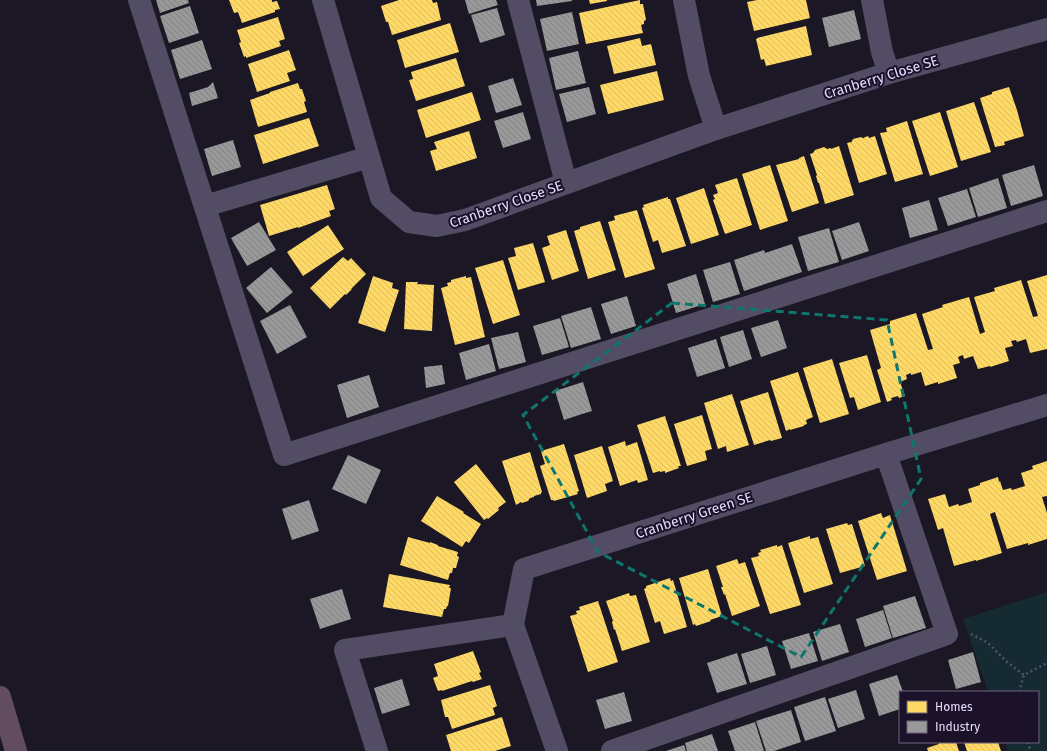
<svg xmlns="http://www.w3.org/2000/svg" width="1047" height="751" viewBox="0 0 1047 751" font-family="'Fira Sans',sans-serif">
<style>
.park{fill:#162b31}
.homes{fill:url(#homes-back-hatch)}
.industry{fill:url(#industry-back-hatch)}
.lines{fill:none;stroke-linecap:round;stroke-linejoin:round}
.path{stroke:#4e5565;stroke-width:2.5;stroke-dasharray:2 3;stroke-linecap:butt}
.minor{stroke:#524d64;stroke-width:22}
.highway{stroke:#624d60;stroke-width:22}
.marked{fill:none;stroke:#0f766e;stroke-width:3;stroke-dasharray:8 5;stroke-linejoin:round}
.labels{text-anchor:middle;stroke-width:4;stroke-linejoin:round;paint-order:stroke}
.street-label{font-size:14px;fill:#e7dbfe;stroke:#1b1229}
</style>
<defs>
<pattern id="homes-back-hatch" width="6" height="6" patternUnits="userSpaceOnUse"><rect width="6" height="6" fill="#ffd966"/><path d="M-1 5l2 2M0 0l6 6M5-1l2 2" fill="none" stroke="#dabb61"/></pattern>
<pattern id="industry-back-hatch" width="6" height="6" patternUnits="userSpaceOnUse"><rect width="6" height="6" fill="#999"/><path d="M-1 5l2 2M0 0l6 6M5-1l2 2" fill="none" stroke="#807f82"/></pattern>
</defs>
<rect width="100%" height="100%" fill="#1c1724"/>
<path class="park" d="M1047,592V751H1008L1005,742H1038V692H988L963,619Z"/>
<path class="homes" d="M229,0H272V2L277,1L280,9L275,10V12L242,23L238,12L234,13Z
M399,0H432L433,3L437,2L441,20L392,35L388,22H386L381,6Z
M589,0H607V1L590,4Z
M640,0V4H643L646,20L644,21V24L641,25L643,33L586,44L579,13Z
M757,0H806L810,18L754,31L747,2Z
M278,17L285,39L279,41L281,46L246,58V56L244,57L239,43L241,42L237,30Z
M450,23L459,52L405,68L397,40Z
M806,26L812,55L766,66L764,59L761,60L756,39H757V38Z
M640,38L642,46L651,44L656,65L614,74L607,46Z
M289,50L296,70L287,73L290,81L257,92L248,64Z
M456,58L465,86L416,101L409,80L413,79L411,72Z
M657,71L664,100L608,114L600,85Z
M298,83L300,89H302L306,101L304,102L307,112L258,127L250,100L270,93V92Z
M1009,87L1017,110L1024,136L1004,142L1005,145L995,147L980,98L992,94V92Z
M472,92L481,120L426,138L417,110Z
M974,102L991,152L961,161L946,111Z
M940,112L958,167L930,176L912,121Z
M309,118L319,146L263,164L254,135Z
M907,121L923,174L895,182L880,133L887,132L886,128Z
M469,131L477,158L436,171L430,151L437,149L434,142Z
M868,136L869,138L875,136L887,174L859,183L847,143L851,142V143L853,139L861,137L864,139L863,138Z
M839,146L854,195L825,204L819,183H818L816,176L817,175L810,154L813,153L815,150L824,147L827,149L831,148V149Z
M804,156L819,203L792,212L776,165L799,159V158Z
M770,165L788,221L760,230L742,174Z
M737,178L752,225L725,234L713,200L715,199L713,195L718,193L715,185Z
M327,185L335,209L329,211L331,216L298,228V227L269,236L260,205Z
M704,188L719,235L691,244L676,198Z
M668,197V199H670L686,246L662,253L658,240L653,242L642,208L644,207L643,205Z
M637,210L655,269L625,278L608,222L615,220L614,216Z
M600,221L616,270L588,279L574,231L580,229V227Z
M328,225L344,249L303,276L287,252Z
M566,230L579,271L552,280L542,248L550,245L547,236Z
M533,243L545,282L518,290L508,258L516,256L514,248Z
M343,257L348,261L351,258L366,274L351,289H352L346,295L345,294L330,309L310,288Z
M503,260L520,315L493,324L475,268Z
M1047,275V349L1030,353L1026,339L1017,342L1016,340L1011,341L1013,346L1005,348L1009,361L990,367V366L978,369L973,356L964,359L963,355L958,357L960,363L953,365L957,378L938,384V382L925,386L921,372L911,375V373L906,375L907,379L900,382L905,396L899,398L898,396L891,398L892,400L887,402L877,370L881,368L870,330L890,324V321L916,313L928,350L933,349L922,314L943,307L942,305L969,297L980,334L985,332L974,297L995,291L994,288L1021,280L1033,317L1038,316L1027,281Z
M373,276L393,283L392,288L399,290L385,332L358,323Z
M466,276V278L471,277L485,337L455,345L441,288L448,286L447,283L451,282V280Z
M406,282H418L417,284L434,285L432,331L404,329Z
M867,355L881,402L858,410L854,397L850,398L839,363Z
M832,359L849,414L820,423L803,368Z
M798,372L813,417L806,420L807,424L804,425V426L790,430V429L786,431L770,381Z
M768,392L782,438L771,441L770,440L754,445L740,401Z
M732,394L749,445L727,452L726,446L718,449L704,403Z
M702,415L712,449L705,451L707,460L687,466L674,424Z
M665,416L681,466H678L679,468L665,473V471L660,472V471L653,473L637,425Z
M625,441L626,446L637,442L648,480L638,483L637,480L620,486L608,447Z
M564,444L579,491L577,492L578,494L554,501L553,500H551L540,466L545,464L541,451Z
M602,446L613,481L605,484L607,491L587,498L574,455Z
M530,452L542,492L541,493V494L534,496V497L530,498L528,501L522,503L521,502L516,505L502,461Z
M1047,461V496L1042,497L1047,513V539L1028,545V543L1007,549L995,512L990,514L1002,553L976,561V560L954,566L943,528L938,530L928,499L945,494L949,507L958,504L959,506L972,502L968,489L980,485V483L998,477L999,482L1000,481L1003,490L1011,488L1012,490L1025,486L1021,473L1033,469L1032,466Z
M476,464L506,502L498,508L499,510L488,519L487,518L484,520L454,482Z
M437,496L464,512L463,513L481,524L469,543L466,541L462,547L421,521Z
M881,513L883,518L890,515L907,571L877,580L858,521Z
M847,523L848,525L852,524L865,566L840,573L826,529Z
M810,536V539L818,537L833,584L804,593L788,543Z
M408,537L430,543V542L438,545V546L458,552L457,556L459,557L456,568H453L452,573H450L448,580L400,565Z
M777,545V547L782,545L801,605L770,614L751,558L759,556L758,553L761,552L760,550Z
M737,559L739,564L745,562L760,606L732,616L725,594L724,595L721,587H723L716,566Z
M708,569L722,616L710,620L711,621L696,626L695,624L693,625L679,578Z
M389,574L450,585L449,588H451L448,606H447L446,609H444L442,617L383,607Z
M670,578L671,581L673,580L687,627L664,634L660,621L655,623L644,589L646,588V586Z
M629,593L630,596L636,595L650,642L622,651L615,629L614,630L612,622L613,621L606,601Z
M598,601L618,662L588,672L570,616L577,614L576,611L580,610L579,607Z
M473,651L481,672L479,673L482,679L473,682L472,681L442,691V690L438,691L433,678L438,676L434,664Z
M490,685L497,706L493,708L495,715L452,729L448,717H445L441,700Z
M502,717L511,746L495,751H451L446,735Z
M939,742H956L959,751H928L927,748L939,744Z
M964,742H998L1001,751H967Z"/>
<path class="industry" d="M156,0H188L189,3L160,13Z
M465,0H496L498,5L469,14Z
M536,0H572V1L537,6Z
M190,6L199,33L169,43L160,16Z
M497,8L505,35L480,43L471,15Z
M854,10L861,39L829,47L822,18Z
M572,12L579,44L547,51L540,19Z
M202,40L212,69L180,79L171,50Z
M578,51L586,83L556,90L549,58Z
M513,78L522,105L496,113L488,86Z
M213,82L218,98L192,106L189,93L208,87Z
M589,87L596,114L567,122L559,94Z
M523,112L531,139L503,148L494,121Z
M233,140L241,167L212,176L204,149Z
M1034,165L1043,196L1011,206L1002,175Z
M998,178L1007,208L978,217L969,188Z
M967,189L976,217L948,226L938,198Z
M929,200L938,230L910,238L902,208Z
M259,222L276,250L247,266L231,238Z
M859,222L869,251L842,260L832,231Z
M829,228L839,262L808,271L798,237Z
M792,244L802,272L744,291L734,260L764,250L765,253Z
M730,262L740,294L713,302L703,270Z
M271,267L293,292L267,313L246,288Z
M696,274L705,304L676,313L667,284Z
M627,296L636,326L611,334L601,304Z
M290,305L307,337L277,354L260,321Z
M591,307L601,339L571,348L561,316Z
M560,318L569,347L542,355L533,326Z
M778,320L787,348L761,357L751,328Z
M743,330L752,359L729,367L720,337Z
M518,332L526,362L499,369L491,338Z
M716,339L725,368L697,377L688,348Z
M489,344L496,371L466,380L459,353Z
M442,365L445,384L426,388L424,367Z
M369,375L379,407L347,418L337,385Z
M583,382L592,411L579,415L564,420L555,391Z
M348,455L381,470L366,504L332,489Z
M309,500L319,531L292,540L282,509Z
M342,589L351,619L320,629L310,599Z
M915,596L926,628L893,638L883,606Z
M883,610L892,638L865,647L856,619Z
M840,624L849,652L822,661L813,632Z
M809,633L818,661L791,669L782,641Z
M767,646L776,675L750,683L741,654Z
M973,652L981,682L956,689L948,660Z
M737,653L747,684L717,693L707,663Z
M897,675L903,692H900V709L879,716L869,684Z
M402,679L410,705L382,714L374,688Z
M856,690L865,719L838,728L828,699Z
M624,692L632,721L605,729L596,700Z
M825,697L836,731L805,741L794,707Z
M791,710L801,742L774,751H766L756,721Z
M755,722L764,751H735L728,731Z
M712,734L718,751H687L685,743Z
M684,745L686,751H666Z"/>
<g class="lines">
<path class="path" d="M971,634L988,643L1007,662L1024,675
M1019,692L1024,675L1047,663
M1027,742L1031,751"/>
<path class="minor" d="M139,0L284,455L1047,211
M323,0L381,198L409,222L437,226L465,220L716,129L889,73L1047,29
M518,0L566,183
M684,0L699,76L716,129
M872,0L882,52L889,73
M205,206L369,157
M377,751L345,650L513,625
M557,751L513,625L524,569L886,454L1047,405
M612,751L947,634L886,454"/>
<path class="highway" d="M0,697L16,751"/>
</g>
<path class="marked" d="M672,303L887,320L921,479L801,657L598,552L523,415Z"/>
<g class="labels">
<g class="street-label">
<text transform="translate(881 77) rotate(-17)" y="5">Cranberry Close SE</text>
<text transform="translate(506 204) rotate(-19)" y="5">Cranberry Close SE</text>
<text transform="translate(694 515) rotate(-18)" y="5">Cranberry Green SE</text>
</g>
</g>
<rect x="899" y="691" width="140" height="52" fill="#1b1229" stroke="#6d627e"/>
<rect x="907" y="701" width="20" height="12" fill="#ffd966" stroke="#6d627e"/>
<text x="935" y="711" font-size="12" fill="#e7dbfe">Homes</text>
<rect x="907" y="721" width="20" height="12" fill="#999999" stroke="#6d627e"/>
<text x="935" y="731" font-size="12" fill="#e7dbfe">Industry</text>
</svg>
